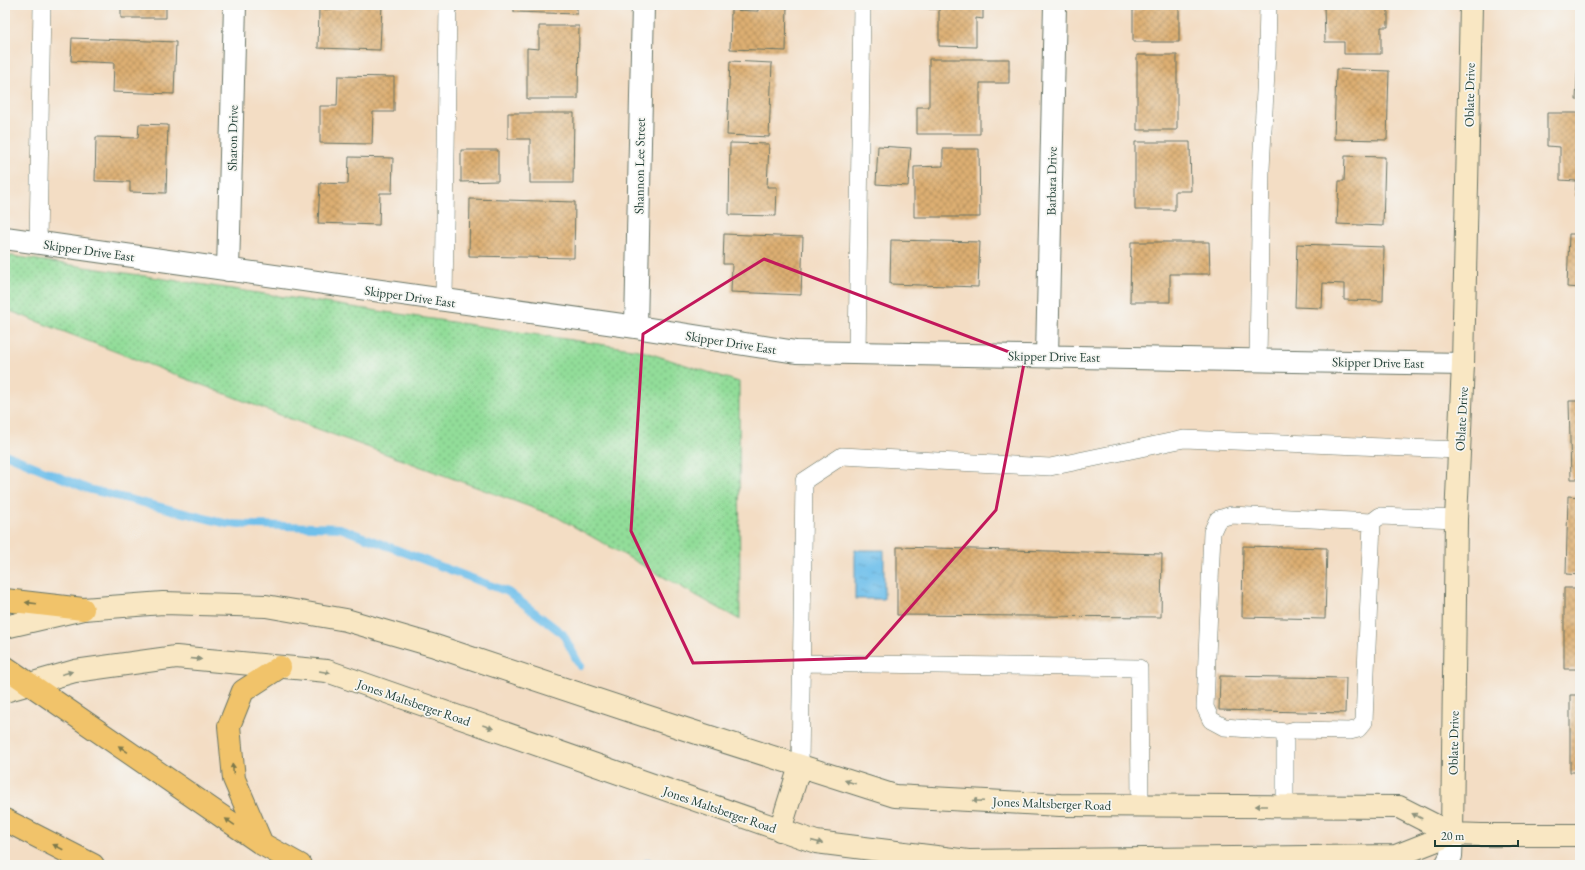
<svg xmlns="http://www.w3.org/2000/svg" width="1585" height="870" viewBox="0 0 1585 870" font-family="'EB Garamond',serif">
<style>
.grass{fill:url(#grass-dots);stroke:#588d66}
.water{fill:url(#water-ripples);stroke:#487e90}
.lines{fill:none;stroke-linecap:round;stroke-linejoin:round}
.stream{stroke:#70c0eb;stroke-width:8}
.building{fill:url(#building-cross-hatch)}
.lane-casing{stroke:#697566;stroke-width:18}
.street-casing{stroke:#697566;stroke-width:24}
.secondary-casing{stroke:#697566;stroke-width:24}
.highway-casing{stroke:#697566;stroke-width:24}
.lane{stroke:#fff;stroke-width:17}
.street{stroke:#fff;stroke-width:22}
.secondary{stroke:#f9e7c3;stroke-width:22}
.highway{stroke:#f1c36a;stroke-width:22}
.oneway{fill:#7d794c}
.oneway2{fill:#8c927c}
.marked{fill:none;stroke:#c2185b;stroke-width:3;stroke-linejoin:round}
.labels{text-anchor:middle;stroke-width:3.5;stroke-linejoin:round;paint-order:stroke}
.street-label{font-size:13px;fill:#1f3d34;stroke:#f6f6f2}
</style>
<defs>
<pattern id="grass-dots" width="8" height="8" patternUnits="userSpaceOnUse"><rect width="8" height="8" fill="#92dd99"/><path d="M2 2h.1M6 6h.1" fill="none" stroke="#77b47e" stroke-width="1.8" stroke-linecap="round"/></pattern>
<pattern id="water-ripples" width="26" height="14" patternUnits="userSpaceOnUse"><rect width="26" height="14" fill="#70c0eb"/><path d="M2 4q2-2 4 0t4 0M15 11q2-2 4 0t4 0" fill="none" stroke="#5b9dbf"/></pattern>
<pattern id="building-cross-hatch" width="8" height="8" patternUnits="userSpaceOnUse"><rect width="8" height="8" fill="#ddaf72"/><path d="M0 0l8 8M0 8l8-8" fill="none" stroke="#b3905e"/></pattern>
</defs>
<rect width="100%" height="100%" fill="#f6f6f2"/>
<filter id="ink" filterUnits="userSpaceOnUse"><feTurbulence type="fractalNoise" baseFrequency=".025" numOctaves="2"/><feDisplacementMap in="SourceGraphic" scale="8" xChannelSelector="R" yChannelSelector="G"/><feConvolveMatrix kernelMatrix="1 2 1 2 8 2 1 2 1" color-interpolation-filters="sRGB"/></filter>
<filter id="wash" filterUnits="userSpaceOnUse"><feTurbulence type="fractalNoise" baseFrequency=".012" numOctaves="4" result="noise"/><feDisplacementMap in="SourceGraphic" scale="16" xChannelSelector="R" yChannelSelector="G"/><feGaussianBlur stdDeviation="0.9" result="paint"/><feColorMatrix in="noise" values="0 0 0 0 0 0 0 0 0 0 0 0 0 0 0 0 0 1.4 0 .05"/><feComposite in="paint" operator="in"/></filter>
<g filter="url(#wash)">
<rect width="100%" height="100%" fill="#f3ddc4"/>
<path class="grass" d="M5,255L639,350L739,382L740,620L555,516L288,418L5,309Z"/>
<path class="water" d="M855,550H884V599H855Z"/>
<g class="lines">
<path class="stream" d="M5,454L88,489L228,524L340,528L508,592L563,634L580,666
M648,862L649,865"/>
</g>
<g id="blocks">
<path class="building" d="M121,5H166V18H121Z
M349,5H382L380,50L318,48L319,9H349Z
M514,5H577V14L514,12Z
M758,5H787L786,51L730,49L731,10L758,11Z
M929,5H983V19L976,18V47L939,46V9H929Z
M1142,5H1179V42H1133V10L1142,9Z
M1324,5H1388V27H1381V54H1344V42H1325Z
M539,26H579L578,99H527V48L539,49Z
M1579,36H1580V100H1576Z
M72,38L176,42L174,94L113,92L114,63L71,61Z
M1137,55H1177V130H1137Z
M929,59H1009V83H980V134H917V107H929Z
M730,61L772,63L769,137L727,135Z
M1336,69L1389,71L1387,140L1334,139Z
M338,76L394,77V112H373L372,144L320,143V106H337Z
M508,113H574L573,183H530V139H508Z
M1547,113H1580V196H1575L1576,181L1560,180V147L1547,146Z
M139,124L168,125L166,193L130,192V182L95,181L96,137L138,138Z
M1135,142H1190L1191,191H1175V210H1135Z
M730,143L769,144L767,187H777L776,216L729,215Z
M878,146L911,148L908,186L876,184Z
M943,149H979L980,217H914V167L943,166Z
M461,150H498V181L461,182Z
M1345,156L1385,157L1383,226L1337,224L1339,181H1344Z
M349,157L393,158L392,193H380L379,225L318,223L320,183L348,184Z
M470,199L575,202L574,258L469,256Z
M1578,205H1580V288L1567,287L1569,234H1577Z
M724,234L803,237L801,295L731,292L732,264H723Z
M891,240L980,242L978,287L890,284Z
M1131,242H1209L1210,274H1170V302H1130Z
M1297,244L1384,247L1383,301L1344,300V284L1323,283L1322,308L1295,307Z
M1569,401H1580V479H1571Z
M1568,496L1580,497V575L1566,574Z
M1243,546L1327,548L1325,619L1242,617Z
M897,547L1162,554L1161,617L897,615Z
M1564,588H1580V669H1564Z
M1220,676L1346,678L1345,713L1219,710Z
M1570,695H1580V772H1570Z"/>
</g>
</g>
<g filter="url(#ink)">
<use href="#blocks" fill-opacity="0" stroke="#697566" stroke-width="1"/>
<g class="lines">
<defs>
<path id="lane" d="M38,242L42,5
M444,301L448,5
M857,353L862,5
M1258,360L1261,169L1267,53L1268,5
M801,663L1139,668L1140,806
M1288,732L1224,727L1211,720L1205,707L1212,532L1218,519L1231,515L1372,522
M800,766L804,481L842,456L1050,467L1184,439L1459,450
M1285,806V738L1288,732L1295,730L1350,731L1358,729L1364,722L1372,522L1380,516L1456,519"/>
<path id="street" d="M5,238L636,327L796,352L1463,364
M228,270L235,5
M636,327L643,5
M1047,356L1055,5
M1446,865L1451,856L1452,834"/>
<path id="secondary" d="M5,627L83,609L163,603L266,606L346,620L435,646L685,729L895,796L1060,805L1399,807L1452,834L1481,835H1580
M5,691L75,671L176,657L327,671L816,842L968,861L1396,856L1452,834
M780,830L800,766
M1452,834L1456,519L1463,364L1471,5"/>
<path id="highway" d="M5,600L83,609
M5,667L262,844L300,865
M5,820L93,865
M262,844L234,779L229,726L243,691L280,667"/>
</defs>
<use href="#lane" class="lane-casing"/>
<use href="#street" class="street-casing"/>
<use href="#secondary" class="secondary-casing"/>
<use href="#highway" class="highway-casing"/>
<use href="#lane" class="lane"/>
<use href="#street" class="street"/>
<use href="#secondary" class="secondary"/>
<use href="#highway" class="highway"/>
</g>
<defs><path id="oneway-solid" d="M-6-.8H1V-3.2L6.5 0L1 3.2V.8H-6Z"/></defs>
<g class="oneway">
<use href="#oneway-solid" transform="translate(31 603) rotate(-173)"/>
<use href="#oneway-solid" transform="translate(123 749) rotate(-145)"/>
<use href="#oneway-solid" transform="translate(233 769) rotate(-95)"/>
<use href="#oneway-solid" transform="translate(230 822) rotate(-145)"/>
<use href="#oneway-solid" transform="translate(58 847) rotate(-153)"/>
</g>
<g class="oneway2">
<use href="#oneway-solid" transform="translate(196 659) rotate(5)"/>
<use href="#oneway-solid" transform="translate(325 672) rotate(10)"/>
<use href="#oneway-solid" transform="translate(67 673) rotate(-15)"/>
<use href="#oneway-solid" transform="translate(488 727) rotate(19)"/>
<use href="#oneway-solid" transform="translate(850 782) rotate(-162)"/>
<use href="#oneway-solid" transform="translate(978 801) rotate(-177)"/>
<use href="#oneway-solid" transform="translate(1261 806) rotate(-180)"/>
<use href="#oneway-solid" transform="translate(1417 816) rotate(-153)"/>
<use href="#oneway-solid" transform="translate(817 842) rotate(13)"/>
</g>
</g>
<path class="marked" d="M764,259L1025,358L996,510L866,658L693,663L631,531L643,334Z"/>
<g class="labels">
<g class="street-label">
<text transform="translate(1469 95) rotate(-89)" y="5">Oblate Drive</text>
<text transform="translate(232 138) rotate(-89)" y="5">Sharon Drive</text>
<text transform="translate(639 166) rotate(-89)" y="5">Shannon Lee Street</text>
<text transform="translate(1051 181) rotate(-89)" y="5">Barbara Drive</text>
<text transform="translate(89 250) rotate(8)" y="5">Skipper Drive East</text>
<text transform="translate(410 296) rotate(8)" y="5">Skipper Drive East</text>
<text transform="translate(731 342) rotate(9)" y="5">Skipper Drive East</text>
<text transform="translate(1054 356) rotate(1)" y="5">Skipper Drive East</text>
<text transform="translate(1378 362) rotate(1)" y="5">Skipper Drive East</text>
<text transform="translate(1461 419) rotate(-87)" y="5">Oblate Drive</text>
<text transform="translate(414 702) rotate(19)" y="5">Jones Maltsberger Road</text>
<text transform="translate(1453 743) rotate(-89)" y="5">Oblate Drive</text>
<text transform="translate(1052 803) rotate(2)" y="5">Jones Maltsberger Road</text>
<text transform="translate(720 809) rotate(19)" y="5">Jones Maltsberger Road</text>
</g>
</g>
<rect width="1585" height="870" fill="none" stroke="#f6f6f2" stroke-width="20"/>
<path d="M1435 840v6h83v-6" fill="none" stroke="#1f3d34" stroke-width="2"/>
<text x="1441" y="840" font-size="12" fill="#1f3d34" stroke="#f6f6f2" stroke-width="3" paint-order="stroke">20 m</text>
</svg>
